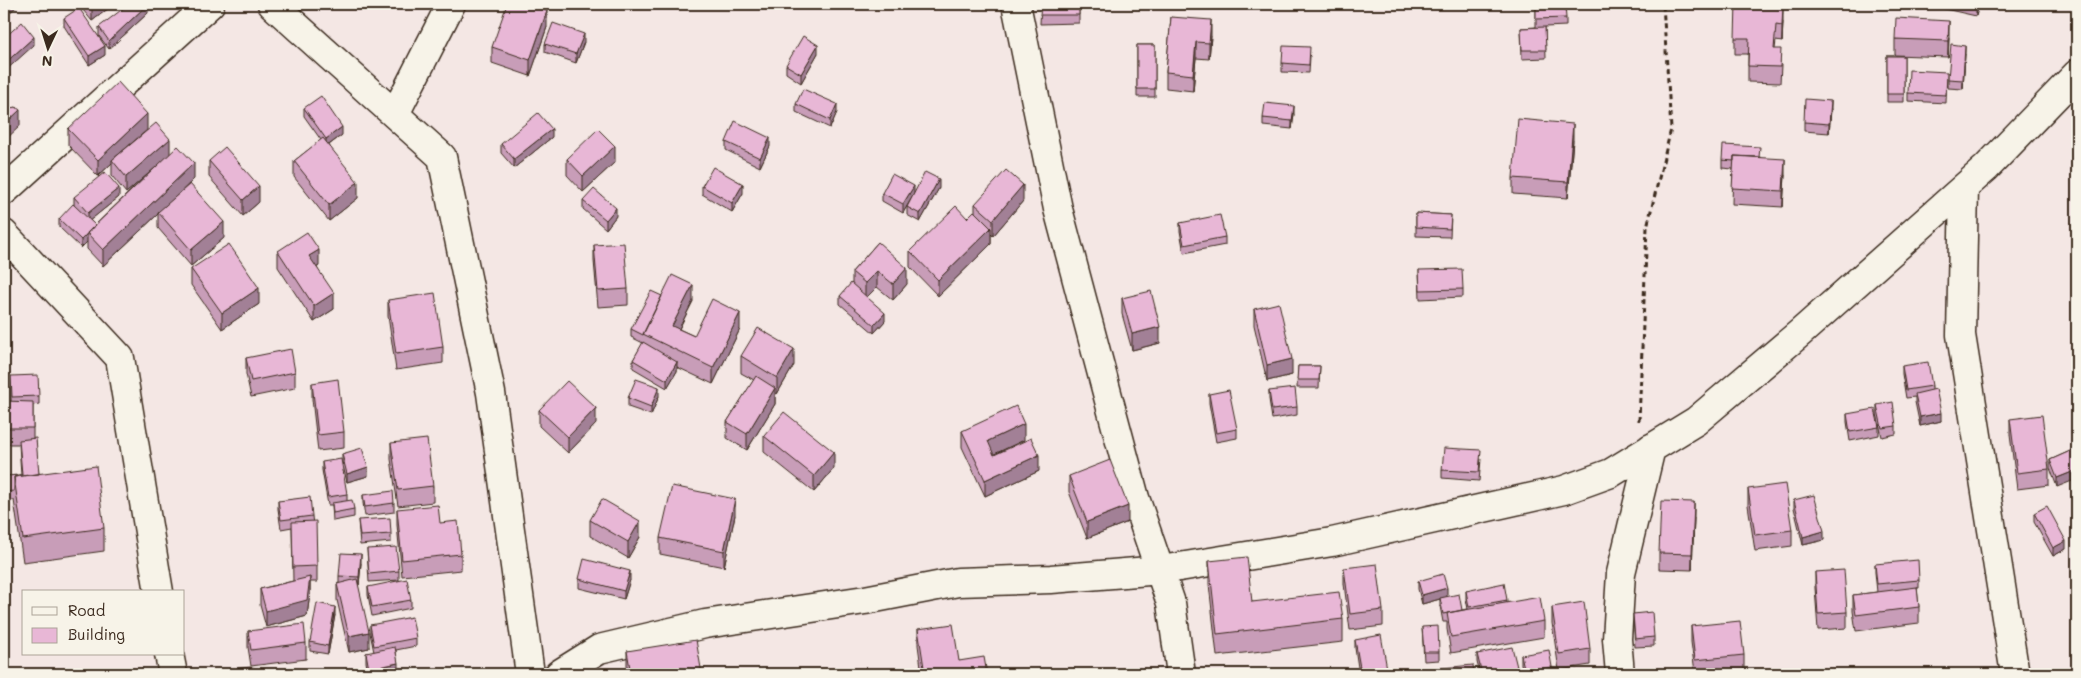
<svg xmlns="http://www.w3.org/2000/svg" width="2081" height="678" viewBox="0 0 2081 678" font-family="Mali,sans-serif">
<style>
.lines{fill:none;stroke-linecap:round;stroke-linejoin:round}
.street-casing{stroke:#3b2a1e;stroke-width:31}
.path{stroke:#3b2a1e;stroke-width:3;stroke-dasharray:5 4;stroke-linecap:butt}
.street{stroke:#f7f3e8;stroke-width:28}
.wall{fill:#c89db8;stroke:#3b2a1e}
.shaded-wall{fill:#a28096;stroke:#3b2a1e}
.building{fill:#e8b7d6;stroke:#3b2a1e}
</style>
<rect width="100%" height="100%" fill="#f4e7e4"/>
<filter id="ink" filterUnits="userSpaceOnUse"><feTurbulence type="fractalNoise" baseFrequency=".02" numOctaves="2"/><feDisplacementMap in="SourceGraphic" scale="10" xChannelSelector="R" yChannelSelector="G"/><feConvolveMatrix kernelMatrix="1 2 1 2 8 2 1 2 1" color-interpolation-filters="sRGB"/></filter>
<g filter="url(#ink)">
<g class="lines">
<defs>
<path id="street" d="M272,4L442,157L491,393L530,674
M1016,4L1058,209L1135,498L1171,603L1181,674
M395,114L451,4
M1964,188L1961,335L2015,674
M4,191L210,4
M4,234L120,358L159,592
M169,654L173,674
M559,674L599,649L705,624L865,600L958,582L1051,579L1161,570L1332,542L1564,490L1611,473L1696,421L1800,333L1986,168L2077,74
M1620,674L1617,639L1621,573L1651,448"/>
</defs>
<use href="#street" class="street-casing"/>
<path class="path" d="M1639,421L1647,227L1671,129L1663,4"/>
<use href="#street" class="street"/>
</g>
<path class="wall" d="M79,4H114L92,21L79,5Z
M1041,4H1079V23L1040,24Z
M1923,4H1979L1976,16Z
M1536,7L1566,18V26L1545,27L1546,58L1522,59L1521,28L1536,27Z
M148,13L109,49L99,36V27Z
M1171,17L1211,36L1209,59L1196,58L1193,91L1166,88V72Z
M64,18L105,55L89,65L64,26Z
M1783,22L1782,42L1776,41L1775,49L1781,65L1780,83L1748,82V54H1735V38Z
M547,27L530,76L492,63V47Z
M1949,37L1948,57L1895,55V39Z
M584,42L576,63L545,52V44Z
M1137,45H1155V97H1137Z
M818,53L801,83L786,73V65Z
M1965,54L1963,89L1948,88V79Z
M1310,56L1309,73L1282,72V63Z
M1887,56H1904V102H1887Z
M1947,72L1946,103L1908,101V93Z
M796,104L837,112L830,128L796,112Z
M304,108L342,135L329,145L358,198L329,221L294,177V161L321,140L304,116Z
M1831,109L1829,133L1804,131V122Z
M1294,114L1292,129L1263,126V118Z
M68,129L147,130L194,179L179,193L224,238L191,266L158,228V214L103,266L87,249V242L81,248L59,227V219L76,208L74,205V197H119L90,220L95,225L151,171L126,193L112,176V163L98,176L68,145Z
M552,137L514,168L501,153V144Z
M1573,140L1568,198L1513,194V178Z
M726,142L770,146L760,167L726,150Z
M1760,157L1785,175L1783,207L1732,204L1733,169L1722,168V160Z
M567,159L615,162L583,192L567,175Z
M209,161L259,202L243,216L209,177Z
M702,186L743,193L732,212L702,194Z
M939,188L920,222L907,215V207L913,194L903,213L882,201V193L914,194Z
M583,201L616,216L606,229L583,209Z
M1023,201L993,236L991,234V244L938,296L910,267V251L975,213V204Z
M1416,213L1451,215L1450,237L1416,236Z
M1180,223L1225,237V245L1184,253L1180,231Z
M878,242L907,284L893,300L877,287L867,297L885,321L874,333L840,304V296L852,284V272Z
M594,245L628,289V305L598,307L594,261Z
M278,251L319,266L317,267L334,309L314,322L278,267Z
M191,269L259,304L222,329L191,285Z
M1419,270L1463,289V297L1420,299Z
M662,296L693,301L679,329L694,336L740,329L713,384L677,367V371L667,388L633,368V360L643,343L631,337V329Z
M1122,298L1160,343L1132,350L1122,314Z
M388,300L443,347V363L396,370L388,316Z
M1254,309L1292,375L1267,381L1254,325Z
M4,350L7,401H11V376L39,396V404L33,405V438L39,474L104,528V551L23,562L14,500L4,501V476L21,475L19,444H4Z
M741,356L794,365L777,394L775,393V404L747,450L727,438V422L754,380L741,373Z
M246,358L295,372V388L251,397L246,374Z
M1298,366H1320L1319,388H1297Z
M1902,366L1932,386V390L1941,421L1920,426L1915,402V397L1906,398L1902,374Z
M312,383L344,432V448L318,451L312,399Z
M1269,391L1297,407V415L1272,419L1269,399Z
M1209,394L1237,429V438L1216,442L1209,403Z
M659,396L651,415L628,407V398Z
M1877,405L1896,426V434L1882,437L1877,414Z
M539,410L596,424L568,453L539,426Z
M1847,414L1879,427V435L1850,441L1847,422Z
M2010,419L2049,469V485L2017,489L2010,435Z
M962,431L1024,440L994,454L1039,471L985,496L962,447Z
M764,436L834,468L814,492L764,452Z
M391,443L433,486V502L398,506L391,459Z
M2077,448L2057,487L2050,468V460Z
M342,454L368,476L347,482L342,462Z
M1481,459L1479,481L1442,478V470Z
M322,462L347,494V501L354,509V517L333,521L332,505H328L322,470Z
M1069,476L1128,522L1087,538L1069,492Z
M1748,489L1792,530V546L1755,551L1748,505Z
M363,495L394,503V512L365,516L363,503Z
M1794,500L1824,540L1803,545L1794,508Z
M278,501L312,516L317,566V582H310V593L307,616L266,627L260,605V589L293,581L292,527L281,529L278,509Z
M397,509L461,554V570L402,576L397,525Z
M2034,513L2066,549L2053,556L2034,522Z
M735,515L724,567L660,554V538Z
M1694,518L1692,570L1659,569V553Z
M358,520L391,534V542L360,545Z
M590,520L640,537L628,558L590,536Z
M2077,522V549L2075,539V523Z
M367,549L399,571V580L369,582Z
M1209,561L1252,602L1343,619V642L1217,656L1209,584Z
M361,563L359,585H358L369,648L349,652L337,600V584L339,583V576Z
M1875,564L1919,580V588H1917L1919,607V623L1856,631L1853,611V595L1877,592L1875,572Z
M1344,568L1383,610V626L1350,630L1344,584Z
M1815,572L1847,612V628L1818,630L1815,588Z
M579,579L630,580L624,599L579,588Z
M1418,581L1447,596L1462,610L1468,609L1466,599V591L1507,600V603L1544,621V637L1451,653L1447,629V622H1443L1440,606V599L1422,604L1418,589Z
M368,587L411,600V608L372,616L368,595Z
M1552,607L1590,649V665L1559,670L1552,623Z
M1633,614L1654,637V646L1635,647Z
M335,615L328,654L310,651V642Z
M370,625L416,638V646L396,650L398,672L385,674H362L368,673L366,662V653L374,652L370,633Z
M1691,626L1744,655V671L1711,674H1688L1695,672L1691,642Z
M1422,627L1439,652V660L1424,661Z
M918,629L959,661L987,674H922L918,645Z
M248,631L306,643V659L251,666L248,647Z
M1355,640L1387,669V674H1359L1355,648Z
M627,651L702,674H629L627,667Z
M1477,654L1517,667V674H1480L1477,662Z
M1521,655L1552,667V674H1524L1521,664Z"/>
<path class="shaded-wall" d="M4,4H18V5L4,18Z
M93,4H114L92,21V5Z
M148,4V13L109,49V41Z
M1976,4H1979L1976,16Z
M1783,6V22L1782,42V26Z
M547,11V27L530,76V60Z
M1211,20V36L1209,59V43Z
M1949,21V37L1948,57V41Z
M584,34V42L576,63V54Z
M34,37V45L4,72V64Z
M1196,42V58L1193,91V75Z
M818,45V53L801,83V74Z
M105,46V55L89,65V56Z
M1965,46V54L1963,89V80Z
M1831,101V109L1829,133V124Z
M837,104V112L830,128V120Z
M1294,106V114L1292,129V121Z
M20,110V126L4,141V125Z
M147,114V130L112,160V163L98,176V160Z
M1573,124V140L1568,198V182Z
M342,127V135L326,147V139Z
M552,129V137L514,168V159Z
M770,138V146L760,167V158Z
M170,139V155L126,193V177Z
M615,146V162L583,192V176Z
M1785,159V175L1783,207V191Z
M194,163V179L159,213L158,212V214L103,266V250Z
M939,179V188L920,222V214Z
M358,182V198L329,221V205Z
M743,184V193L732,212V203Z
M1023,185V201L993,236V220Z
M259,186V202L243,216V200Z
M914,186V194L903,213V204Z
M119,188V197L88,222V213Z
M616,208V216L606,229V220Z
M224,222V238L191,266V250Z
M991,228V244L938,296V280Z
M87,234V242L81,248V240Z
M319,250V266L309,272V256Z
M907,268V284L893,300V284Z
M877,271V287L865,299V283Z
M693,285V301L672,342V326Z
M259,288V304L222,329V313Z
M334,293V309L314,322V306Z
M740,313V329L713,384V368Z
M885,313V321L874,333V325Z
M1160,327V343L1132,350V334Z
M794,349V365L777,394V378Z
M1292,359V375L1267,381V365Z
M677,362V371L667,388V380Z
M659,387V396L651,415V407Z
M775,388V404L747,450V434Z
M596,408V424L568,453V437Z
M1941,413V421L1920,426V417Z
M1024,424V440L988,457V441Z
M834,452V468L814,492V476Z
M1039,455V471L985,496V480Z
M368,467V476L347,482V474Z
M2077,470V479L2057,487V478Z
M735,499V515L724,567V551Z
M1694,502V518L1692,570V554Z
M1128,506V522L1087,538V522Z
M640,521V537L628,558V542Z
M1824,531V540L1803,545V537Z
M2066,541V549L2053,556V548Z
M361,554V563L359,585V577Z
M630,571V580L624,599V591Z
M310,577V593L307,616L266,627V611Z
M1447,588V597L1422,604V595Z
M335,607V615L328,654V646Z
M369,632V648L349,652V636Z
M398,663V672L385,674H369V669Z"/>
<path class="building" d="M129,4H148L109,41L99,27Z
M507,4H524L547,11L530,60L492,47Z
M1041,4H1079V15H1040Z
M1736,4L1783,6L1782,26L1776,25L1774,49H1781L1780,67L1748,66L1749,38H1735Z
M1565,6L1566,18L1536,19V7Z
M79,8L105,46L89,56L64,18Z
M1171,17L1211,20L1209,43L1196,42L1193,75L1166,72Z
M1896,18L1949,21L1948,41L1895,39Z
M22,22L34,37L4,64V38Z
M553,23L584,34L576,54L545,44Z
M1545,27L1546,50H1522L1521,28Z
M803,36L818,45L801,74L786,65Z
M1951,44L1965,46L1963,80L1948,79Z
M1137,45H1155V89H1137Z
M1283,46L1310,47L1309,65L1282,63Z
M1887,56H1904V94H1887Z
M1909,70L1947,72L1946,95L1908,93Z
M118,82L147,114L98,160L68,129Z
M803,89L837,104L830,120L796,104Z
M321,96L342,127L326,139L304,108Z
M1805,99L1831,101L1829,124L1804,122Z
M1265,103L1294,106L1292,121L1263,118Z
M16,107L20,110L4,125V109Z
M538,113L552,129L514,159L501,144Z
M1518,119L1573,124L1568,182L1513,178Z
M735,121L770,138L760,158L726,142Z
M156,123L170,139L126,177L112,160Z
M598,129L615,146L583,176L567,159Z
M323,138L358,182L329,205L294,161Z
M1723,145L1760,147L1759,157L1734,156V161L1722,160Z
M178,146L194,163L103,250L87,233Z
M225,147L259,186L243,200L209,161Z
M1734,156L1785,159L1783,191L1732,188Z
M713,167L743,184L732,203L702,186Z
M1006,170L1023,185L993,220L975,204Z
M105,172L119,188L88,213L74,197Z
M925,172L939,179L920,214L907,207Z
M892,174L914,186L903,204L882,193Z
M190,184L224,222L191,250L158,212Z
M594,189L616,208L606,220L583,201Z
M73,204L95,225L81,240L59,219Z
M956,206L967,218L974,211L991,228L938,280L910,251Z
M1416,213L1451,215L1450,229L1416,227Z
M1220,215L1225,237L1184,245L1180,223Z
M307,232L319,250L309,256L334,293L314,306L278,251Z
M878,242L907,268L893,284L877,271L865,283L852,272Z
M624,243L628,289L598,291L594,245Z
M229,244L259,288L222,313L191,269Z
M1462,269L1463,289L1420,290L1419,270Z
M672,275L693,285L672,326L694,336L712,299L740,313L713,368L643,334Z
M851,283L885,313L874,325L840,296Z
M651,291L662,296L643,335L631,329Z
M1151,291L1160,327L1132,334L1122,298Z
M435,293L443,347L396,354L388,300Z
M1279,303L1292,359L1267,365L1254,309Z
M758,328L794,349L777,378L741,356Z
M643,342L677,362L667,380L633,360Z
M291,349L295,372L251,381L246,358Z
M4,350H5L7,395H4Z
M1928,362L1932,386L1906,390L1902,366Z
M1298,366H1320L1319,380H1297Z
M38,375L39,396L12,397L11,376Z
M756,376L775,388L747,434L727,422Z
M338,379L344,432L318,435L312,383Z
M636,379L659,387L651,407L628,398Z
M567,381L596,408L568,437L539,410Z
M1295,388L1297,407L1272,410L1269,391Z
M1936,389L1941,413L1920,417L1915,394Z
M1229,390L1237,429L1216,433L1209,394Z
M4,401L33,402V428H4Z
M1893,402L1896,426L1882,428L1877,405Z
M1016,406L1024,424L988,441L994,455L1031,438L1039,455L985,480L962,431Z
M1875,409L1879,427L1850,432L1847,414Z
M784,412L834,452L814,476L764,436Z
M2042,415L2049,469L2017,473L2010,419Z
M36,438L39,474L14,477V491L4,492V476L22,475L19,440Z
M427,439L433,486L398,490L391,443Z
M362,448L368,467L347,474L342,454Z
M1444,448L1481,450L1479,472L1442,470Z
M2077,448V470L2057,478L2050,460Z
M341,459L347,494L328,497L322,462Z
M1110,460L1128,506L1087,522L1069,476Z
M96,466L104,528L23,539L14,477Z
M1785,484L1792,530L1755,535L1748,489Z
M672,486L735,499L724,551L660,538Z
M393,491L394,503L365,507L363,495Z
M1814,495L1824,531L1803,537L1794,500Z
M310,497L312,516L281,520L278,501Z
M602,499L640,521L628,542L590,520Z
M352,500L354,509L333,513L332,503Z
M1661,501L1694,502L1692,554L1659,553Z
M438,505L440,523L458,521L461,554L402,560L397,509Z
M2047,506L2066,541L2053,548L2034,513Z
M390,518L391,534L360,536L358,520Z
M316,521L317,566L293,567L292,522Z
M2077,522V533L2075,523Z
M396,547L399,571L369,574L367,549Z
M341,553L361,554L359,577L339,576Z
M1247,557L1252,602L1339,592L1343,619L1217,634L1209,561Z
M584,559L630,571L624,591L579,579Z
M1918,560L1919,580L1877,584L1875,564Z
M1377,564L1383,610L1350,614L1344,568Z
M1844,570L1847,612L1818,614L1815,572Z
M1443,574L1447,588L1422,595L1418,581Z
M310,577L307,600L266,611L260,589Z
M357,579L369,632L349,636L337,584Z
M407,579L411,600L372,607L368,587Z
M1504,583L1507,600L1469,607L1466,591Z
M1917,587L1919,607L1856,615L1853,595Z
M1459,594L1462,610L1443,614L1440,598Z
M1540,597L1544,621L1451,637L1447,613Z
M1584,602L1590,649L1559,654L1552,607Z
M317,603L335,607L328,646L310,642Z
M1652,612L1654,637L1635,639L1633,614Z
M412,617L416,638L374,646L370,625Z
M1740,621L1744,655L1695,660L1691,626Z
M304,624L306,643L251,650L248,631Z
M953,624L959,661L984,657L987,674H925L918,629Z
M1438,626L1439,652H1424L1422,627Z
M1381,635L1387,669L1361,673L1355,640Z
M696,640L702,674H631L627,651Z
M395,647L398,663L369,669L366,653Z
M1512,647L1517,667L1482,674L1477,654Z
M1549,650L1552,667L1525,672L1521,655Z
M1473,665L1474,674H1433L1432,669Z
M251,667L252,674H209L208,672Z
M1706,670L1707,674H1688V672Z
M1577,671L1578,674H1560Z"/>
</g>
<rect width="2081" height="678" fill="none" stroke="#f7f3e8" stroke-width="20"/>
<rect x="10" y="10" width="2061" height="658" fill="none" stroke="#3b2a1e" stroke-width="2" filter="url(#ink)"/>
<rect x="22" y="590" width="162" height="65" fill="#f7f3e8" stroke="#aca397"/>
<rect x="32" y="607" width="25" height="8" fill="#f7f3e8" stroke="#aca397"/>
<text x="68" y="616" font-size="15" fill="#3b2a1e">Road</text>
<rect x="32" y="628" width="25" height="15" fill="#e8b7d6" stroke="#aca397"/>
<text x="68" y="640" font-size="15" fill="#3b2a1e">Building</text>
<g transform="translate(48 48) rotate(184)" stroke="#f7f3e8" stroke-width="4" paint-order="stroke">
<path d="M0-4L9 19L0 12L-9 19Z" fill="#3b2a1e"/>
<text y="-8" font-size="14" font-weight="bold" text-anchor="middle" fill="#3b2a1e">N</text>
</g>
</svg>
